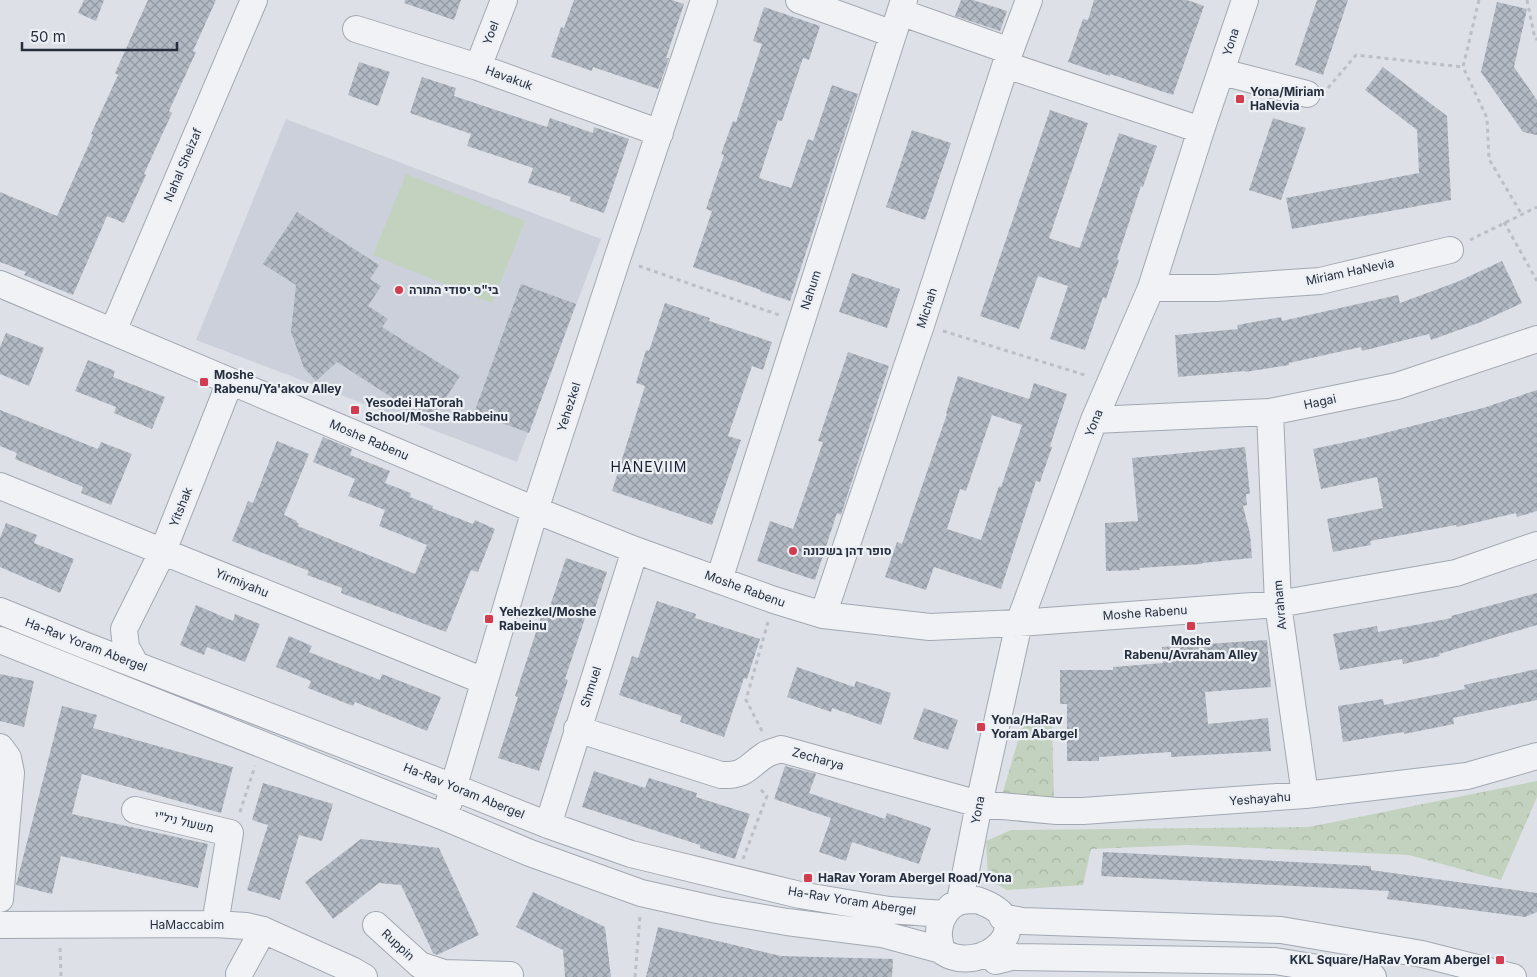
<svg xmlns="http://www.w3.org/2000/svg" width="1537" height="977" viewBox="0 0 1537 977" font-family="Inter,Heebo,sans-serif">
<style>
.built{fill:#cbd0da}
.forest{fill:url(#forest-crowns)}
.pitch{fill:#c2d2be}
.building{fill:url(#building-cross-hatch);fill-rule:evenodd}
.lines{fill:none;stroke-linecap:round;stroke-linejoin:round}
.minor-casing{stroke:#a2a8b1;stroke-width:28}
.path{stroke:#bbbfc6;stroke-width:3;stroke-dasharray:4 4;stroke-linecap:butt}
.minor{stroke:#f0f2f6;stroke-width:26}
.poi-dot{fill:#d33b4f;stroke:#ecf0f5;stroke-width:2}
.labels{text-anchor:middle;stroke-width:4.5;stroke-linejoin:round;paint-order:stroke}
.street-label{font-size:12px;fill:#262e3e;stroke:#ecf0f5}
.poi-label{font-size:12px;font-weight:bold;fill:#262e3e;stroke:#ecf0f5;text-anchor:start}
.neighbourhood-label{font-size:14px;letter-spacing:1px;fill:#181f2f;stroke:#ecf0f5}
</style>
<defs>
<pattern id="forest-crowns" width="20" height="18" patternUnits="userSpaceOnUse" patternTransform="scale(1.25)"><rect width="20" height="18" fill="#c2d2be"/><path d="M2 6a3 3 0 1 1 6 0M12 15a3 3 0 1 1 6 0" fill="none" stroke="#a7b5a4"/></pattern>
<pattern id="building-cross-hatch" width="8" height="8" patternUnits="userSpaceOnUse" patternTransform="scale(1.25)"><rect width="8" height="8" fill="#b4bac4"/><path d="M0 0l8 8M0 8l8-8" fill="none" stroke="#9298a1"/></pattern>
</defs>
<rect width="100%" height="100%" fill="#dde1e7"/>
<path class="built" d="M286,119L601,239L517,462L196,340Z"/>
<path class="forest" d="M1024,720L1052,723L1054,798L1000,802Z
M1537,781V797L1501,880L1409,855L1187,845L1091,849L1083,885L1007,890L988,880L986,841L1011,830L1309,827Z"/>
<path class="pitch" d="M406,174L525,221L492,303L373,255Z"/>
<path class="building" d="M84,0H104L96,21L78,13Z
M148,0H216L193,51L196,52L169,111L172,113L144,174L146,175L124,223L107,216L73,295L24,275L26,272L0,262V192L57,216L93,135L91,134L118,75L115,73Z
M405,0H461L454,20L404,3Z
M574,0H672L684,4L666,58H669L658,89L593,67L592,71L551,57L561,27L564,28Z
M961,0H973L1007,11L1000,31L955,16Z
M1094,0H1187L1204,6L1173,95L1110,74V76L1068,62L1083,19L1088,20Z
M1317,0H1348L1323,75L1295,65Z
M1497,2L1527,9L1514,67L1537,100V135L1523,132L1481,72Z
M764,7L820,26L809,60L803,58L782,121L778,120L759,178L791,188L808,139L813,141L832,85L858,94L790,301L760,291L761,290L693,267L712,211L706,209L724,155L721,154L733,121L736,122L762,44L753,41Z
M359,62L390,72L378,106L348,95Z
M1383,67L1447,116L1451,200L1292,229L1286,198L1419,173L1417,130L1365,90Z
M422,77L456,88L454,96L547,127L550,118L593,133L594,127L629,139L604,213L570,201L571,197L528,183L533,168L467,146L471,134L410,113Z
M1050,110L1088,123L1049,238L1079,248L1080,247L1119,133L1157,146L1143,187L1141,186L1117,259L1119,260L1106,299L1103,297L1085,350L1050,339L1068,286L1038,276L1019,329L980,316Z
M1273,118L1306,128L1281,200L1249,190Z
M912,130L951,143L925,220L886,207Z
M297,212L379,265L370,279L381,286L368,306L388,319L382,327L460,376L430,422L337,362L316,381L304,368L291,332L296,285L263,264Z
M1502,261L1522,303L1481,322L1431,340L1429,334L1362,351L1361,347L1289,363V365L1245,372V371L1178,377L1175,335L1238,329L1237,325L1281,317L1282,321L1398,295L1400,303L1457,282Z
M852,273L900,289L887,328L839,312Z
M521,284L576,304L529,433L474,413Z
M665,303L710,318L709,321L772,342L763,370L752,366L728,436L741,440L712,525L612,491L645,386L636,383L646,350L649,351Z
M6,333L44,348L29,386L0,374V347Z
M848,352L889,366L841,515L837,513L815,580L757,561L770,521L793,529L823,442L818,441Z
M88,360L115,371L113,377L165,397L152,429L114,413L116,407L75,391Z
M958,376L1029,399L1034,383L1067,394L1050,446L1052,447L1040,482L1036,481L1001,589L934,567L926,590L885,577L897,542L902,544L947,414L946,413ZM992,415L1022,425L1001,487L999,486L981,540L947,529L960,489L966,491Z
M1537,390V511L1517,517L1516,513L1457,527L1456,525L1370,541L1371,545L1333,552L1327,519L1383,508L1377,477L1321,489L1313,449L1365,438L1483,408Z
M0,410L98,449L101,442L132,454L111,505L81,493L83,487L15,459L17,453L0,446Z
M323,437L352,449L350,455L390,471L385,483L411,493L410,497L433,506L432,508L473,524L475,520L495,529L478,572L471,570L446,632L341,593L342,588L307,575L309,571L232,541L248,501L253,503L277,441L309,454L284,515L297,521L296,522L299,524L298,526L415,574L427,545L379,526L385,510L348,496L355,479L313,462Z
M1245,447L1250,494H1246L1247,505L1243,506L1250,534L1252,558L1202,563V564L1139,568L1140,570L1106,571L1105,523L1138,521L1132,458Z
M6,523L37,535L34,543L74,559L60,593L0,567V538Z
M566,558L607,572L592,617L586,615L565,679L568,680L539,771L498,758L518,697L515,696L541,617L546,618Z
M1537,593V625L1439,654L1440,656L1403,664L1402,659L1340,670L1333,634L1377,626L1378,632L1452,618L1451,616Z
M657,601L696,614L695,618L760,639L747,679L744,678L724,737L680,722L682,716L619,695L632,656L638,658Z
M196,605L233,621L235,614L260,624L245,662L207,647L204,655L180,645Z
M289,636L312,646L309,652L380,680L382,674L441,697L427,731L355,702L353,706L308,688L311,681L276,667Z
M1267,640L1271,687L1205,692L1208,724L1268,718L1271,751L1171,757V752L1099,757V761H1067V704H1060V670H1113V667L1163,663L1162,647Z
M797,667L854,687L856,681L891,693L881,725L832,708L831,712L787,697Z
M1537,669V700L1453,718L1454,724L1404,734V732L1343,742L1338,706L1383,699L1384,705L1465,689L1464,685Z
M0,674L34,681L24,727L0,721Z
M62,706L97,715L93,728L233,767L221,813L82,774L72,814L208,844L198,888L61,856L52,894L16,885Z
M924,708L958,720L948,750L913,739Z
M785,766L816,774L809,793L885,819L887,813L931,828L919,864L852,842L846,861L819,852L831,818L774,799Z
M594,771L645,788L649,778L697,793L696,797L750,814L735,859L700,848V845L582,807Z
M263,783L333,804L322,841L299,835L280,900L247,890L268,825L252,820Z
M361,839L439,848L479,935L437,955L433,953L401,885L379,883L333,919L305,882Z
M1103,852L1371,866V870L1537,893V912L1525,917L1387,899L1389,891L1101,876Z
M533,892L605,927L611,977H565L563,950L516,927Z
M658,927L781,956L893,959L892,977H646Z"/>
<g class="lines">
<defs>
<path id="minor" d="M799,0L893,34
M900,12L1010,51
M356,29L478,67L660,133
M1006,65L1201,130
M478,67L504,0
M1222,72L1307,94
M0,284L535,510L635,550L774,600L823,615L930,627L1019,623L1278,604L1456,573L1537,545
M1151,288H1217L1320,281L1450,250
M113,331L254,0
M1270,412L1278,604L1305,795
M1094,420L1270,412L1397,386L1537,339
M0,486L484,681
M719,580L904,0
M0,611L84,645L453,787L548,825L631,854L800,895L889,910L944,914
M823,615L921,325L1010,51L1029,0
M0,640L444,817L530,853L641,893L717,910L787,922L882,934L941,950
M136,665L126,647L124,629L163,551L230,382
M577,729L721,775C746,776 747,767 765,755C770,752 776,751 781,749L979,804L1057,811H1083L1305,795L1467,776L1537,756
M0,747L8,758L11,773L0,899
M449,802L535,510L617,259L704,0
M135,810L230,833L215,924
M548,825L635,550
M977,900C1046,923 981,977 943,952C940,948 940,942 939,937C938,922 946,905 962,901C967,900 972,900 977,900Z
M960,901L979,804L1019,623L1094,420L1151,288L1201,130L1245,0
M1002,917L1022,921L1281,930L1422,954L1513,977
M0,925L215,924L246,926L263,930L352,970L364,977
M376,925L420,965L444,973L510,975
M996,961L1012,957L1275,961L1373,977
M239,974L263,930"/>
</defs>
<use href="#minor" class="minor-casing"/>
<path class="path" d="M1479,0L1463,67L1487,118L1489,159L1522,215
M1527,0L1535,39H1537
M1328,88L1356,55L1463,67
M1504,222L1537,281
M1470,240L1537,207
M639,266L779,315
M943,331L1088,376
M762,731L746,700L768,622
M240,812L255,766
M743,859L767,796L759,788
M60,948L61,977
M635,977L640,916"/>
<use href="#minor" class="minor"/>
</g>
<g class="poi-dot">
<rect x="1235" y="94" width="10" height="10" rx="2.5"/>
<circle cx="399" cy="290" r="5"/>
<rect x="199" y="377" width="10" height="10" rx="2.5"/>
<rect x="350" y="405" width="10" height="10" rx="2.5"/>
<circle cx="793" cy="551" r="5"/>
<rect x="484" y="614" width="10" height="10" rx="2.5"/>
<rect x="1186" y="621" width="10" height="10" rx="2.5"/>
<rect x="976" y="722" width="10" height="10" rx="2.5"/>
<rect x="803" y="873" width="10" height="10" rx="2.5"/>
<rect x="1495" y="955" width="10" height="10" rx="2.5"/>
</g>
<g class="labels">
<g class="street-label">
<text transform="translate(491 33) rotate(-69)" y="4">Yoel</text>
<text transform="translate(1231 42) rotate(-72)" y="4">Yona</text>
<text transform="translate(509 78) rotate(20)" y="4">Havakuk</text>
<text transform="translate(183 165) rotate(-67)" y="4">Nahal Sheizaf</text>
<text transform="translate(1350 272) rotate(-12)" y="4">Miriam HaNevia</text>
<text transform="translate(811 290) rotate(-72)" y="4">Nahum</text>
<text transform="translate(927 308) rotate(-72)" y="4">Michah</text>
<text transform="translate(1320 402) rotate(-12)" y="4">Hagai</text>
<text transform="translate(569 407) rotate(-72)" y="4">Yehezkel</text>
<text transform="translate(1094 423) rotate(-68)" y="4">Yona</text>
<text transform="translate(369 440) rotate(23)" y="4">Moshe Rabenu</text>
<text transform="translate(181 507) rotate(-68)" y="4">Yitshak</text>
<text transform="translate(242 583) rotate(22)" y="4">Yirmiyahu</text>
<text transform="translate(745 589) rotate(20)" y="4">Moshe Rabenu</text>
<text transform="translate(1280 605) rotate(-95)" y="4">Avraham</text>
<text transform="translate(1145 613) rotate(-4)" y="4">Moshe Rabenu</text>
<text transform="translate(86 645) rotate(21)" y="4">Ha-Rav Yoram Abergel</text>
<text transform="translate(591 687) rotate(-72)" y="4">Shmuel</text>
<text transform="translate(818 759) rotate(16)" y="4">Zecharya</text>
<text transform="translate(464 791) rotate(22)" y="4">Ha-Rav Yoram Abergel</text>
<text transform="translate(1260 799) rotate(-4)" y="4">Yeshayahu</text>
<text transform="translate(978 810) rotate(-79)" y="4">Yona</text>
<text transform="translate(184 822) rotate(13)" y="4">משעול ניל"י</text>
<text transform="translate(852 901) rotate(9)" y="4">Ha-Rav Yoram Abergel</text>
<text x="187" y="929">HaMaccabim</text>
<text transform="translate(398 945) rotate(43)" y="4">Ruppin</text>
</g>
<g class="poi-label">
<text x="1250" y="96">Yona/Miriam<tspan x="1250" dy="14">HaNevia</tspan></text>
<text x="409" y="294">בי"ס יסודי התורה</text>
<text x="214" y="379">Moshe<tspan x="214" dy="14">Rabenu/Ya'akov Alley</tspan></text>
<text x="365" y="407">Yesodei HaTorah<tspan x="365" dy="14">School/Moshe Rabbeinu</tspan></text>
<text x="803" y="555">סופר דהן בשכונה</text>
<text x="499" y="616">Yehezkel/Moshe<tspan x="499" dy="14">Rabeinu</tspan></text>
<text x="1191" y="645" text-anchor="middle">Moshe<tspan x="1191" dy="14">Rabenu/Avraham Alley</tspan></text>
<text x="991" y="724">Yona/HaRav<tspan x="991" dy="14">Yoram Abargel</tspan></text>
<text x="818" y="882">HaRav Yoram Abergel Road/Yona</text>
<text x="1490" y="964" text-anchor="end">KKL Square/HaRav Yoram Abergel</text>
</g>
<g class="neighbourhood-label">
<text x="649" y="472">HANEVIIM</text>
</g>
</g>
<path d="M22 42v8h155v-8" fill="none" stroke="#262e3e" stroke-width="2.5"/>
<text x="30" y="42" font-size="15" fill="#262e3e" stroke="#ecf0f5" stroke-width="4" paint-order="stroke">50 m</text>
</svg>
